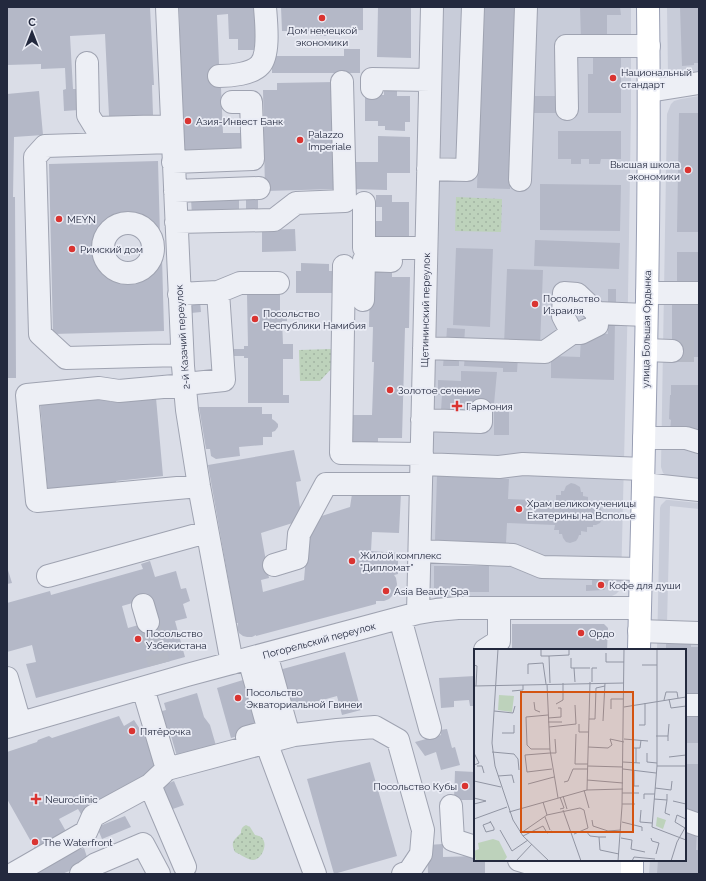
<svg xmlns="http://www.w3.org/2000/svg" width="706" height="881" viewBox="0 0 706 881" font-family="Raleway,sans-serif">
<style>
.built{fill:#c8ccd9}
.green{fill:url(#green-dots)}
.building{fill:#b4b8c7;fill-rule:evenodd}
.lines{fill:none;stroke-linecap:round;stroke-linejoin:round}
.minor-tunnel{stroke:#b5b9c5;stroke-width:22;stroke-dasharray:22 11;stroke-linecap:butt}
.minor-casing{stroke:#9fa3b1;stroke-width:24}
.major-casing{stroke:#999fb4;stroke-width:24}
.minor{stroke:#edeff5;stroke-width:22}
.major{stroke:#fff;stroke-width:22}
.poi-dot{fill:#da3431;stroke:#eaecf5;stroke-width:1.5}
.labels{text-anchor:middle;stroke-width:3.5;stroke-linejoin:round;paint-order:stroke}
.poi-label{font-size:10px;fill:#23293e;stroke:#eaecf5;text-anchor:start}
.street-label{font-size:10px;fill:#23293e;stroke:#eaecf5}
.inset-road{fill:none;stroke:#9195a3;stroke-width:1}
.view{fill:#d45411;fill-opacity:0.15;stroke:#d45411;stroke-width:2}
.inset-edge{fill:none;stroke:#23293e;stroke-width:2}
</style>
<defs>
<pattern id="green-dots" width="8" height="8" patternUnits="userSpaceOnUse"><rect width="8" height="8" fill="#bdd2bb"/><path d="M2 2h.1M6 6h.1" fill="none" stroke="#a2b4a2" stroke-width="1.8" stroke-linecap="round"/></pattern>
</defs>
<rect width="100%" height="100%" fill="#dadde7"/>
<path class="built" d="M443,7H631V113L628,296L621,584L619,591L616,594L612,596L437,598L431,596L429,593L428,589L438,268Z
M667,7H699V71L673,76H671L668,74Z
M699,96V479L668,476L663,473L661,467L667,114L671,104L674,101L681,99Z
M666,500H669L699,503V509L670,506L667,623L699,625V874H649L650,860H685V650H657L660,508L661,505Z"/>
<path class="green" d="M456,197L502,199L501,232L455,231Z
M332,349V368L320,381H300L299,350Z
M246,825L250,827L255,835C256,835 260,836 261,837C269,843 262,860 253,860C248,860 240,854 235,852C230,842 234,840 241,833C241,829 242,827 246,825Z"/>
<path class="building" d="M7,7H150L154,85H152L153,115L109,116L105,34L70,36L73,89H78L79,110L64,111L63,90L66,89L65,68L41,69V64L7,65Z
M179,7H261L262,39H255V50H238V39H229L228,14L217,15L220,88H221L223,133H243L244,153L184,154Z
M281,7H363V30L327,31V36H316V31H282Z
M378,7H411V58L377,57Z
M483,7H516L510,189L477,188Z
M580,7H620L621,15H607V39H581Z
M680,7H699V63H694V65L682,66Z
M344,49H360V73H272V56H344Z
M621,54V113H588V74H593V55Z
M335,82L337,189L265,191L263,90H277V83Z
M384,84H397V96H410V122H405V131L385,130V126H378V121H365V95H384Z
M39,91L43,135L14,137L13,197H15L16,378H7V94Z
M534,96H557V113H534Z
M679,113H699V232H677Z
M558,131H621V159H601L600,164H589V159H581V164H571V159H558Z
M378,136L410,137V173H387V190L351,189V162H378Z
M158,161L160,236L153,226L145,219L137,215L127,214L117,215L108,219L101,226L96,234L93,244V253L96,263L101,271L109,277L118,281L127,283L137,281L146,277L153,271L162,257L164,331L53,334L49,164Z
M540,184L621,185L620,231L540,230Z
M376,195H392V202H409V242H371V221H382V207H376Z
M239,198V215L192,216L191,199Z
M246,198H258V213L246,214Z
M295,229L296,251L262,252V230Z
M535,240L620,243L619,269L534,266Z
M456,248L493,249L490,327L453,325Z
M677,252H699V285H677Z
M301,263L329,264V271H334V293H296V271H301Z
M373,268L392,269V277H410L409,328H405L402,438H378V447H350L351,415H372L374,362H372L373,327H369L370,276Z
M507,269L543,270L540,347L504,345Z
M608,289H616V306L608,305Z
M247,294H280V313H287V321H282L283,344H293V359H283V395H289V403H248V358H244V356H233V349H244V346H248Z
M191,301H200L201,312L191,313Z
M672,301H699V357H672Z
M608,320H615L614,380L551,378V356L580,357L581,338L594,334H608Z
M447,328L465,329L464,344H446Z
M444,355H459V366H443Z
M465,355L518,357L517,372H503V368L464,366Z
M461,371L497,372L494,404H464L463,411H441L442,395H438V380L461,381Z
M671,385H699V433H670L671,420L669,419L670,395H671Z
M109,396L110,402L156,398L163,476L116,481L117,487L48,494L40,403Z
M199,407H262V414H272V419L275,421L278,424V427L275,431L272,432V437H263V445L239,447L240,456L216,459L211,456L210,449H206Z
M494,411H509V435H494Z
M294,450L301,481L296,482L302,520L261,533L269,578L261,580L263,592L304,580L309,520L350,507L352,494L401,493L399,533L372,532L371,551L398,553V574L394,575L396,578L397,584L396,590L393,595L389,599L384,601H376V604L256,636V635L252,637H247L243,636L239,633L237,628L238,623H236L208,465Z
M437,475L509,479L508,499L556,501V495H561V491H564L566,486L571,483L575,484L580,487L581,492H583V496L588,497V503H594V505L599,506L603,512V517L600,523L596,525H593V527H587V532L581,531V535H579L578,538L576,541L570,543L566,542L563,538L562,534H559V530H554L555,525L507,523L506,543L435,540Z
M150,561L155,577L176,571L181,589L186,588L190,601L183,604L187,618L175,621L185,657L36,698L26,664L36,662L32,645L7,652V603L50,591L51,595L143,569L141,564ZM150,598L156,620L128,628L122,606Z
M434,566H489V592H434Z
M7,567L12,583L7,584Z
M592,577H610V581L604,590L586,591V585H592Z
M512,624H604L608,628L607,650H512Z
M666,644H691V647H699V699H685V650H666Z
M345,652L361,710L342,715L337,696L290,709L279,670Z
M475,676V706H470L469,700L454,701V707L441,708L439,678Z
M243,680L257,730L231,738L217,688Z
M197,693L204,717L210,725L217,749L178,760L169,729L163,730L158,712L166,710L164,703Z
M685,710L699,711V743H685Z
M119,716L124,726L134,720L160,760L157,769L81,814L78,809L59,819L68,835L38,854L7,799V752L37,742L38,740L46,737L49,736L52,738Z
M447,729L452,748L455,747L460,765L441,770L436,752L425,756L415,742L441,735L440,730Z
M370,762L397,856L334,874L307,779Z
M685,764H699V819L685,811Z
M455,771L475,772V800H454Z
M174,781L184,805L170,810L160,787Z
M125,816L131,827L102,839L97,827Z
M685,832H697L696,850H699V874H657L658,860H685Z
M443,844V857L475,856V860H485V874H428L427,845Z
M84,848L89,863L62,874H38L32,867Z"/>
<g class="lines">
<path class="minor-tunnel" d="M672,351H699
M148,622L159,664"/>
<defs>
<path id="minor" d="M167,7L183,366L187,410L199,486L232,663
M87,63L88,115L96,128L172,126
M219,76C231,76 252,74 260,65C270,54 266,21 265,7
M372,88V79L430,80
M649,91L699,83
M567,109L566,46H649
M172,142L45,146L35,157L40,334L66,358L182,355
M173,162L253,159L251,102H232
M428,169L467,170L473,7
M520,180L526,7
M175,191L259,188
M364,203V248H426
M176,222L274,220L296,203L345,201L342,82
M103 248a25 25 0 1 1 50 0a25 25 0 1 1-50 0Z
M344,266L341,453L422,454
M647,293H699
M179,294L218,292L240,283H278
M363,300L364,260L391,261
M572,333H581L597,325V313
M424,348L545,352L572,333L563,316L564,293L577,294L597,313L646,315
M646,350L672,351
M185,384L224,380L218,292
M185,385L119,391L99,388L27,395L37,501L199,486
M422,420L481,422V410
M644,438H686L699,442
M422,464L499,467L523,464L643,469
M643,484L699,490
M420,551L513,555L542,567L641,569
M274,565L297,558L299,534L326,484H421
M48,576L207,532
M143,605L148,622
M418,613L432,7
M400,618L430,728
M639,631L699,633
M485,650L499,641V608
M266,654L289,736
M7,678L20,723
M143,688L167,769
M685,705H699
M7,727L187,675L418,613L436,610L458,608H640
M247,737L269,731L249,659
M266,742L315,874
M150,785L185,867
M451,806L453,840L475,847
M685,820L699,825
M519,860L549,869L578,870L587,867L632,868
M13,874L86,832L93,816L150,785L167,769L294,735L337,730L375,727L398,740L423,830L421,854L409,872L403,874
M81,874L85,872L96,864L143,844L159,874"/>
<path id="major" d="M639,650C644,436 651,221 648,7
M632,874V860"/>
</defs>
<use href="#minor" class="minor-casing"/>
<use href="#major" class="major-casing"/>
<use href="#minor" class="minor"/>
<use href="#major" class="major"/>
</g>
<g class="poi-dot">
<circle cx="322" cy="18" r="4"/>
<circle cx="613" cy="78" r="4"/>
<circle cx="188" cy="121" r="4"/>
<circle cx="300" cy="140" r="4"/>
<circle cx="688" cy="170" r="4"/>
<circle cx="59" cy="219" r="4"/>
<circle cx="72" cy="249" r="4"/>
<circle cx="535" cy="304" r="4"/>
<circle cx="255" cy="319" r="4"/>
<circle cx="390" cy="390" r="4"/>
<path d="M455 400h4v4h4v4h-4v4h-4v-4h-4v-4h4z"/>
<circle cx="519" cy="509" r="4"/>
<circle cx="352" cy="561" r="4"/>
<circle cx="601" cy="585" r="4"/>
<circle cx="386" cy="591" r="4"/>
<circle cx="581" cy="633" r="4"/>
<circle cx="138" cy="639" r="4"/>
<circle cx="238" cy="698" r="4"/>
<circle cx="132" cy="731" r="4"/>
<circle cx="465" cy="786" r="4"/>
<path d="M34 793h4v4h4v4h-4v4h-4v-4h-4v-4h4z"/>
<circle cx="35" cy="842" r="4"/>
</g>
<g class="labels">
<g class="poi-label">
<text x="322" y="34" text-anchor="middle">Дом немецкой<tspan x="322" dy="12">экономики</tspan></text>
<text x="621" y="76">Национальный<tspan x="621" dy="12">стандарт</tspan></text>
<text x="196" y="125">Азия-Инвест Банк</text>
<text x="308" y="138">Palazzo<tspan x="308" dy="12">Imperiale</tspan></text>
<text x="680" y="168" text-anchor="end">Высшая школа<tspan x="680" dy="12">экономики</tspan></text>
<text x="67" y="223">MEYN</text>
<text x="80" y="253">Римский дом</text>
<text x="543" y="302">Посольство<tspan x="543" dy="12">Израиля</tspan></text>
<text x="263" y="317">Посольство<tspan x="263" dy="12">Республики Намибия</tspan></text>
<text x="398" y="394">Золотое сечение</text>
<text x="466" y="410">Гармония</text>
<text x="527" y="507">Храм великомученицы<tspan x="527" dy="12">Екатерины на Всполье</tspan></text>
<text x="360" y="559">Жилой комплекс<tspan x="360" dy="12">"Дипломат"</tspan></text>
<text x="609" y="589">Кофе для души</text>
<text x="394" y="595">Asia Beauty Spa</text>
<text x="146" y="637">Посольство<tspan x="146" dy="12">Узбекистана</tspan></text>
<text x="589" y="637">Ордо</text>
<text x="246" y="696">Посольство<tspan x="246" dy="12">Экваториальной Гвинеи</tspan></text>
<text x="140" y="735">Пятёрочка</text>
<text x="457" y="790" text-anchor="end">Посольство Кубы</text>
<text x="45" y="803">Neuroclinic</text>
<text x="43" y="846">The Waterfront</text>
</g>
<g class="street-label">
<text transform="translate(425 310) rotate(-89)" y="4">Щетининский переулок</text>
<text transform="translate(646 329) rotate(-89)" y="4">улица Большая Ордынка</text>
<text transform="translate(182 337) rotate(-94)" y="4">2-й Казачий переулок</text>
<text transform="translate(319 640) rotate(-15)" y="4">Погорельский переулок</text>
</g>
</g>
<g transform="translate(474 649)">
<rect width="212" height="212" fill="#dadde7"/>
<path d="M25,46L40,47L38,63L24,61ZM183,168L192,171L189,180L182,177Z" fill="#bdd2bb"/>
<path d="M19,190L25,192L33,208L30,212H2L0,202L5,200L4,194Z" fill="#bdd2bb"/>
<path class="inset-road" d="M24,0L18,94L21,117L39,171L49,187L75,212M67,0V7H75M183,0V117L178,178L212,191M132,4V13H150M97,9V19H100M0,16L3,17L2,37M168,16H183M54,25V15L69,14L72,35M101,33L100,19H116M118,33V19H123M76,34L75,7L95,6V0M73,35L76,101L84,149M0,37L150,34M38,42L49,41V36M195,50L197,59L212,57M190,51L192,43H203L204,49M60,53L61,61L66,63M82,55L89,51V34M150,58L212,48M137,60V50H150M20,62L39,64L41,57M74,66L52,68L53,96L57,100H76M74,69L87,68V59H84M115,70H121L122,39L131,37M129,72L131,34M74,73H88M105,75V83H115M165,76H171V54M75,78L102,75L101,56M28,84H40V76M102,85L101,115H114M182,87H194V92M194,87L195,75M150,90L174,92M0,92V104L5,114L0,116M114,98L134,99L138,96L136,90L150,93M159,99H166L167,91M18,103L40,105L44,110L45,121M76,104L51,106L53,123L78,120M76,104H82L81,90M173,104V113L183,114M195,108L212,106M149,113L166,114M162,114V99M3,117H8L10,124M114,117L149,118M183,117H212M149,120L182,124M160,121V137H165M24,127L38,126L40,134M113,131L149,134M0,132L27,138M90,133L94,132L99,120H114M54,135L80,128M181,139L197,141L198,132M110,141L115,159M113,141L116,33M148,144H165M89,147L93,160M0,149L12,152L0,155M170,150V145H181M180,150L193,151V145M193,151L191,164L196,166M199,152L212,155M69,153L73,166M148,155H161M86,160L90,159L86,148M89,161L107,212M167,161L166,173L178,174M35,163L113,141L149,140M71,168L76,181M0,170L33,158M118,171L119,177L134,182L147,181M16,172L20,179V181L12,183L9,176L17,173M148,173L168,178V182M211,179L201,173L203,166L212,170M26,181L38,202L54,191M112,182L116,187L125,188M47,184L73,166L106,159L110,161L114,179L100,185M49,187L69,177L73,184L78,182M132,188H125L126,201L145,205M147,189L158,191L157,200L171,203M177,189L178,192L185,194L182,205M42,212L58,195M144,212L148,157L150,0M158,212L160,208L181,210M197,212L203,193L212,177"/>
<path class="view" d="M47,43H159V183H47Z"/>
<rect width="212" height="212" class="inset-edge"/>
</g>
<rect width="706" height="881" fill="none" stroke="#23293e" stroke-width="16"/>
<g transform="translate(32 32)" stroke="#eaecf5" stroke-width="3" paint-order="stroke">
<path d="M0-3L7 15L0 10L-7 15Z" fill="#23293e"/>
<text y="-6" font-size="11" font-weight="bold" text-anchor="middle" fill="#23293e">С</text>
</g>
</svg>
